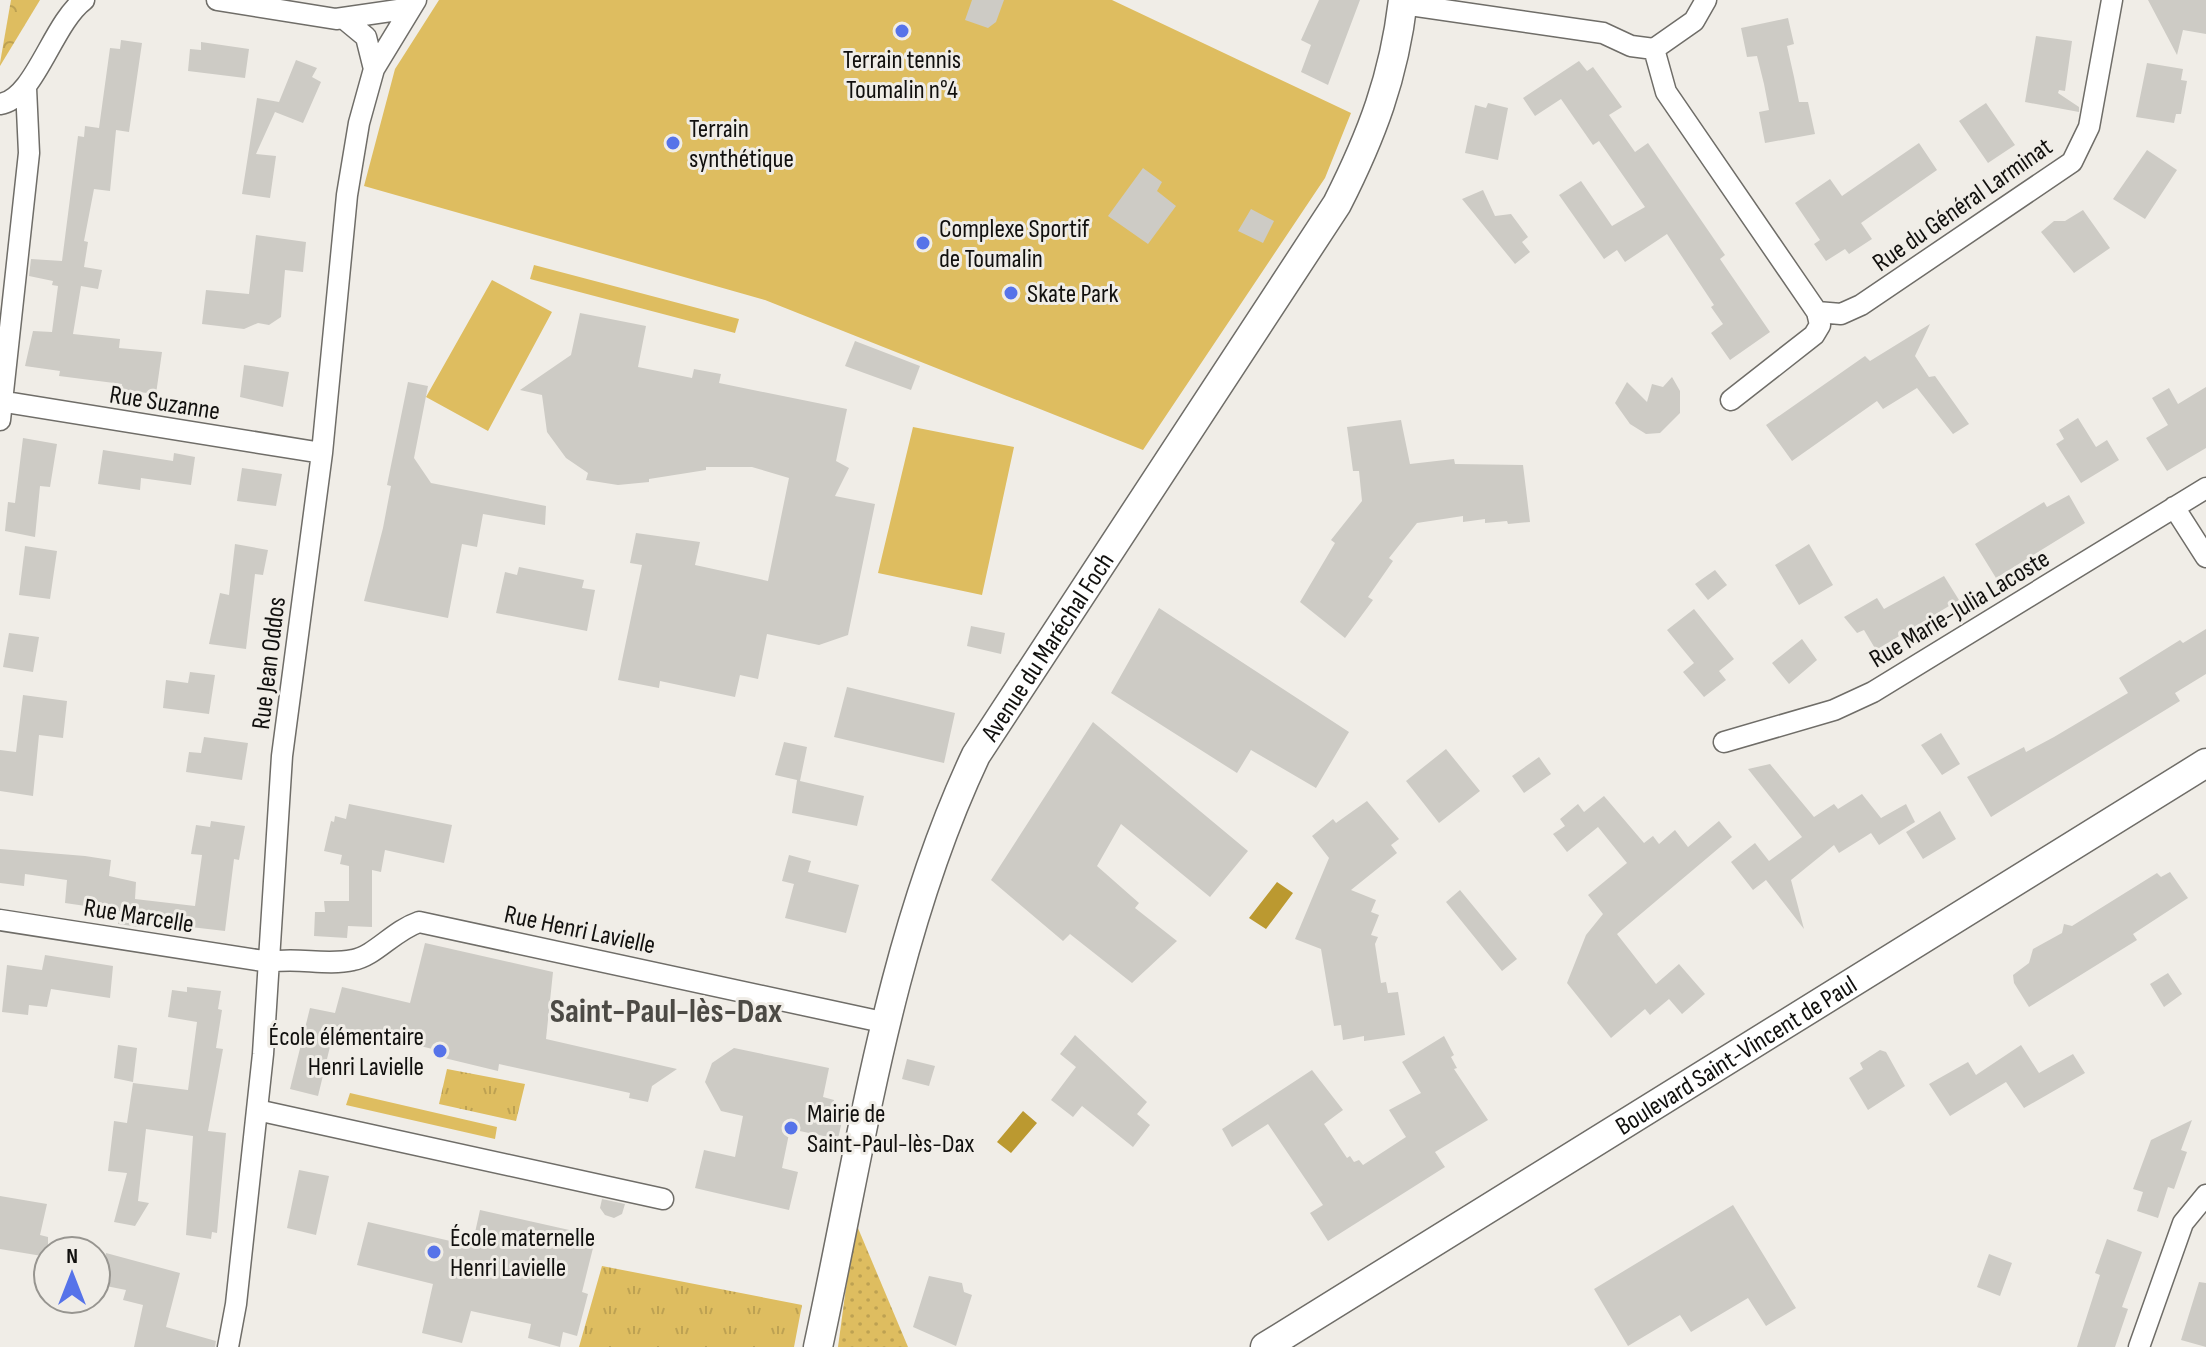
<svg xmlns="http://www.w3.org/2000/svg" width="2206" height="1347" viewBox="0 0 2206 1347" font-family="'Sofia Sans Condensed',sans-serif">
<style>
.grass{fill:url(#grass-dots)}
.forest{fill:url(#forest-crowns)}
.park{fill:url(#park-tufts)}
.pitch{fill:#debd60}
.water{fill:#bb9930}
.building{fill:#cdcbc5}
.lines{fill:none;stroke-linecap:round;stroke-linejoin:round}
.street-casing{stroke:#6f6d68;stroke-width:23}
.secondary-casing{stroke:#6f6d68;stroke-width:31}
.street{stroke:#fff;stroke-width:20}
.secondary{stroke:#fff;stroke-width:28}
.poi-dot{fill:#5673e9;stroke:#f0ede7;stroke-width:3}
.labels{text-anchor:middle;stroke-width:6;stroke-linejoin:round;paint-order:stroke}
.poi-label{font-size:26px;fill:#11100e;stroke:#f0ede7;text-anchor:start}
.street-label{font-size:26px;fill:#11100e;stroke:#f0ede7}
.district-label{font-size:34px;font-weight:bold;fill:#4c4a45;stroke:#f0ede7}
</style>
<defs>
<pattern id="grass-dots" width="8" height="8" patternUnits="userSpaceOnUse" patternTransform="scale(2)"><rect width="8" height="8" fill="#debd60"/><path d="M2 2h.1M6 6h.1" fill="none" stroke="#bda152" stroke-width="1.8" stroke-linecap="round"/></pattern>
<pattern id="forest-crowns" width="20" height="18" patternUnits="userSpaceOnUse" patternTransform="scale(2)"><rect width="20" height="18" fill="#debd60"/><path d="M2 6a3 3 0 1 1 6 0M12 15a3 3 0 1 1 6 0" fill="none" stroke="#bda152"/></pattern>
<pattern id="park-tufts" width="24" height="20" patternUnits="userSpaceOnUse" patternTransform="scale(2)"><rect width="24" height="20" fill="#debd60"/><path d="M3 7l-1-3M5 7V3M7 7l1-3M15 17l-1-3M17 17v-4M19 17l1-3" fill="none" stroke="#bda152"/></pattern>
</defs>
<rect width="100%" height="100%" fill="#f0ede7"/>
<path class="grass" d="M855,1221L908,1347H838Z"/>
<path class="forest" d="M11,0H40L0,66V63Z"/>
<path class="park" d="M447,1069L525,1084L516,1121L439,1104Z
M602,1266L802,1305L794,1347H579Z"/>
<path class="pitch" d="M439,0H1112L1351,113L1325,178L1143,450L765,300L364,186L395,69Z
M534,265L739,319L735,333L530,279Z
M492,280L552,312L488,431L426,397Z
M913,427L1014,447L982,595L878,573Z
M350,1093L497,1127L495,1139L346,1105Z"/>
<path class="water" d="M1277,882L1293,893L1266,929L1249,918Z
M1023,1111L1037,1123L1011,1153L997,1142Z"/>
<path class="building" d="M972,0H1004L996,22L988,28L965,20Z
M1319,0H1360L1328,85L1301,72L1311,45L1301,40Z
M2148,0H2206V34L2183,30L2177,55Z
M1788,18L1794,44L1787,46L1794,77L1799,102H1808L1815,134L1765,143L1759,112L1769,110L1764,84L1757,56L1747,57L1741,28Z
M2036,36L2072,41L2065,91L2059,90L2058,93L2079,107V112L2025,102Z
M121,40L142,43L129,132L116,130L110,191L94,189L84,241L88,242L84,267L102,270L98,289L81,286L73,334L120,339L119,348L162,352L156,394L121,390L122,384L59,376L60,371L25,366L33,331L52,332L58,286L52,285L53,281L29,276L31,259L62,261L78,136L84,137L85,126L99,128L110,48L120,49Z
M201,42L249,49L245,78L188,71L190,49L201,50Z
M296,60L317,68L312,77L321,82L303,123L275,112L256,154L276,156L270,198L242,194L257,98L279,102Z
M1579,61L1587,71L1593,67L1622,107L1609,115L1635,152L1648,143L1725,255L1720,259L1770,332L1730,360L1711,333L1723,324L1711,307L1714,305L1667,234L1625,262L1617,250L1604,259L1559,195L1581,181L1612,226L1645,207L1599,141L1593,145L1561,99L1535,116L1523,98Z
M2147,63L2183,69L2181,80L2187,81L2181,114H2176L2174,123L2136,117Z
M1488,103L1508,108L1498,160L1465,153L1475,105L1486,108Z
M1986,103L2015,145L1988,163L1959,121Z
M1919,143L1937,170L1861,223L1872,239L1849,254L1845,249L1826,261L1814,244L1820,240L1795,203L1830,179L1842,196Z
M2147,150L2177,170L2145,219L2113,199Z
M1143,168L1162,182L1157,191L1176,206L1148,244L1108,216Z
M1483,190L1495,216L1511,214L1528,237L1522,242L1530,252L1515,264L1462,199Z
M1251,209L1274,221L1263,243L1238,231Z
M2083,210L2110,248L2074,273L2041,232L2054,221H2065Z
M256,235L306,242L303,272L285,270L281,317L269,325L258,323L244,329L202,324L206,290L249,294Z
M580,313L646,326L638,367L692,378L694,369L721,374L719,383L847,409L836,461L849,468L835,496L875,504L848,635L819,645L767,634L758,679L740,675L735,697L660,681L659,688L618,680L642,565L630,563L636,533L700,542L695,565L768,581L789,478L752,467H706V470L649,479V482L618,485L586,480L588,473L566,458L547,432L542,395L520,390L571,355Z
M1930,324L1915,356L1929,377L1935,376L1969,424L1953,434L1917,388L1883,409L1877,401L1792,461L1766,425L1865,356L1870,361Z
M855,341L920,366L911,390L845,366Z
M244,365L289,372L283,407L240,397Z
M1672,377L1680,391V413L1660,433L1646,434L1630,424L1615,403L1627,382L1647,402L1652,384L1663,387Z
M408,382L428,386L414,458L431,483L546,506L545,525L483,514L477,547L462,544L448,618L364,601L383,528L391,486L387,485Z
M2206,387V448L2167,471L2146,438L2168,425L2152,398L2169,388L2178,404Z
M2078,418L2096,447L2107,440L2119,460L2081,483L2056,444L2064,439L2059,430Z
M1401,420L1410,464L1454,459L1455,464L1523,465L1530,522L1508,524L1507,521L1485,523V519L1463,522V516L1417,523L1389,558L1393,561L1368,597L1373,600L1345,638L1300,602L1335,543L1331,540L1362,501L1359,471H1353L1347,427Z
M23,438L57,444L50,487L40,486L35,537L5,531L8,502L15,503Z
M103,450L173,461L174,453L195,457L191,485L141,478L140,490L98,484Z
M242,468L282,474L276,506L237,501Z
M2069,495L2085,523L1996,578L1975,544L2044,502L2047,507Z
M235,544L268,550L263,575L255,574L246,649L209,644L220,593L229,595Z
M1809,544L1833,585L1799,605L1775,565Z
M25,546L57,551L50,599L19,595Z
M519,567L584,580L582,588L595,590L587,631L496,613L505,572L517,575Z
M1715,570L1727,585L1708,600L1695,584Z
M1944,576L1959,600L1876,650L1864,630L1857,633L1844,617L1877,598L1884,609Z
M1159,608L1349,732L1316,788L1251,750L1237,773L1111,693Z
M1694,609L1734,659L1719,671L1726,680L1704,697L1683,672L1694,663L1667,630Z
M971,626L1005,633L1001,654L967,646Z
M2206,629V674L2175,693L2180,701L1991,817L1967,777L2024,747L2026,752L2054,737L2128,693L2119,678L2180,640L2183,643Z
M9,633L39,637L33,672L3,667Z
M1802,639L1817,660L1789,684L1772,663Z
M190,672L215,675L209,714L163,708L166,680L188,683Z
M847,687L955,713L944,763L834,737Z
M23,695L67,701L63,738L39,735L33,796L0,791V750L16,752Z
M1093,722L1248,851L1210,897L1121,824L1097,866L1139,903L1135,908L1177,941L1132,983L1070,934L1063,941L991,880Z
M1941,733L1960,764L1942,775L1921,745Z
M204,737L248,743L242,780L186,772L189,752L201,753Z
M784,742L807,747L800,781L864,796L857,826L792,813L797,780L775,775Z
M1446,749L1480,791L1439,823L1406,781Z
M1539,757L1551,774L1524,793L1512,776Z
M1770,764L1814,817L1834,804L1838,809L1862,794L1881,818L1906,804L1915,822L1879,845L1871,833L1839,853L1834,845L1791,880L1804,929L1766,880L1753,890L1731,862L1755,843L1769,861L1802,837L1748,769Z
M1604,796L1644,843L1653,836L1659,844L1675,830L1688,847L1719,821L1732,837L1617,934L1656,984L1679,964L1705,994L1682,1014L1669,999L1650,1015L1645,1009L1611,1038L1567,983L1586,935L1603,914L1588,895L1627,863L1598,827L1567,852L1553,834L1565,826L1560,819L1578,804L1584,812Z
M1367,801L1399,839L1391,845L1397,853L1351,890L1376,900L1371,912L1379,915L1371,935L1378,937L1375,944L1381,983L1386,982L1388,993L1398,992L1405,1035L1364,1041V1036L1343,1040L1341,1025L1334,1026L1321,949L1295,939L1329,858L1312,836L1333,819L1336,823Z
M349,804L452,825L444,863L385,850L381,872L372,870V927L348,926L347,938L314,936L315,912H325L324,901H349V866L340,864L342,855L324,851L331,821L334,822L335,816L346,819Z
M1940,811L1956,839L1923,859L1906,832Z
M211,821L245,826L239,860L234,859L225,931L165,924V927L139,923V927L118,924L120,911L65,903L67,880L25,874L24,886L0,883V849L85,856L111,860L109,876L136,882L135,899L195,906L202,855L191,854L196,825L210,827Z
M789,855L811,861L808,872L859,885L846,933L785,918L794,884L782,881Z
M2170,872L2188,898L2133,934L2137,940L2029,1007L2014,983L2013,975L2029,963L2033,949L2062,933L2064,924L2072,926L2157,873L2161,877Z
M1460,890L1517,959L1502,971L1446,902Z
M425,943L553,972L546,1039L677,1069L652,1086L648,1102L629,1098L630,1093L499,1064L498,1071L436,1056L437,1050L335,1026L318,1096L290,1089L310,1008L335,1013L342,987L410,1003Z
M45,955L113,966L110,998L51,989L47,1007L29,1005L28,1015L2,1012L7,965L42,970Z
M2168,973L2182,994L2164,1007L2150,984Z
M187,987L221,991L218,1009L222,1010L216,1048L223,1049L208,1131L226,1133L217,1233L212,1232L211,1239L186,1235L193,1136L146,1129L138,1201L149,1203L135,1226L114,1222L127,1173L108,1171L114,1121L127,1123L133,1083L188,1090L197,1022L168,1017L172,990L187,992Z
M1075,1035L1147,1102L1137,1114L1150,1125L1133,1147L1082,1106L1073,1117L1051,1100L1076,1067L1060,1054Z
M1444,1036L1454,1055L1451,1057L1457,1068L1454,1069L1488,1120L1435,1152L1445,1167L1328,1241L1310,1213L1323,1205L1268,1124L1232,1147L1222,1129L1312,1070L1343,1110L1324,1124L1347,1158L1350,1156L1354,1162L1359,1160L1363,1165L1406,1137L1389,1110L1421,1093L1402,1062Z
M118,1045L137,1048L133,1082L114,1078Z
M2021,1045L2039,1073L2073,1054L2085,1073L2024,1108L2006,1082L1950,1116L1929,1084L1968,1062L1976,1075Z
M734,1048L829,1068L823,1097L834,1100L832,1110L844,1112L838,1139L790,1129L782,1168L798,1172L789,1210L695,1188L704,1150L735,1157L743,1116L721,1111L705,1082L712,1063Z
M1880,1050L1886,1052L1905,1086L1868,1110L1849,1078L1863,1069L1860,1063Z
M907,1059L935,1066L929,1086L902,1079Z
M2192,1120L2181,1150L2187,1152L2174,1189L2168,1187L2158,1218L2137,1211L2143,1192L2133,1189L2151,1140Z
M299,1170L329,1176L316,1235L287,1228Z
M0,1196L47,1204L40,1235L48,1237V1257L0,1249Z
M602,1199L625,1204L622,1214L614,1218L605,1215L600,1208Z
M1733,1205L1796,1308L1766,1326L1748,1298L1691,1332L1680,1315L1628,1346L1594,1289Z
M480,1210L596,1236L582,1292L588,1294L577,1336L563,1332L560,1347L528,1338L531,1324L471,1311L462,1343L422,1333L433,1284L357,1265L368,1222L472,1246Z
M2107,1239L2142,1252L2122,1307L2128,1309L2115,1347H2077L2100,1275L2095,1273Z
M106,1253L180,1273L166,1327L216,1341L215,1347H134L143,1305L123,1300L126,1290L96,1284Z
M1989,1254L2012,1263L2000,1296L1977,1287Z
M929,1276L962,1283L964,1292L972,1295L956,1346L913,1327Z
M2199,1282L2206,1283V1347L2181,1340Z"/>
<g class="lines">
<defs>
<path id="street" d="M217,0L336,19L411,8
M1403,4L1603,33L1631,46L1654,49L1694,21L1706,0
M343,18L366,37L374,69
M1654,49L1666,92L1817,312
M0,104C35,99 52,24 84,0
M1731,400L1814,335L1820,325L1817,312L1841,314L1861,305L2072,162L2089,127L2112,0
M0,401L322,453
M0,420L29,153L26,88
M2174,507L2206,557
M1724,742L1834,710L1873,692L2206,488
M0,920L270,962C297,957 326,966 353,960C375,956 393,931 419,922L887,1023
M257,1110L663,1199
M228,1347L236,1304L263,1054L282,756L322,453L347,195L359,123L374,69L416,0
M2139,1347L2183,1223L2206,1195"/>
<g id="secondary">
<path id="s1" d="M818,1347C861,1149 889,939 976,755L1337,204C1372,135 1394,77 1403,0"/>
<path id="s2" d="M1265,1347L2206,763"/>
</g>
</defs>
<use href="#street" class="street-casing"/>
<use href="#secondary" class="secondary-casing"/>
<use href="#street" class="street"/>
<use href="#secondary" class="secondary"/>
</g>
<g class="poi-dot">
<circle cx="902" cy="31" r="8"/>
<circle cx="673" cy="143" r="8"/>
<circle cx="923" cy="243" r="8"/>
<circle cx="1011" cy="293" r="8"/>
<circle cx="440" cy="1051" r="8"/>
<circle cx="791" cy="1128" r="8"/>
<circle cx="434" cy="1252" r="8"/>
</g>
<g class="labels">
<g class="poi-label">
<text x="902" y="68" text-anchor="middle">Terrain tennis<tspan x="902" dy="30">Toumalin n°4</tspan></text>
<text x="689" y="137">Terrain<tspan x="689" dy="30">synthétique</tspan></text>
<text x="939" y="237">Complexe Sportif<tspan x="939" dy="30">de Toumalin</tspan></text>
<text x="1027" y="302">Skate Park</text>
<text x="424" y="1045" text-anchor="end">École élémentaire<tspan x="424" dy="30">Henri Lavielle</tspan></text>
<text x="807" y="1122">Mairie de<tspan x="807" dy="30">Saint-Paul-lès-Dax</tspan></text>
<text x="450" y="1246">École maternelle<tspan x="450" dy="30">Henri Lavielle</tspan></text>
</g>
<g class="street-label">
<text transform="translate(1962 204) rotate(-35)" y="9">Rue du Général Larminat</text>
<text transform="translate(165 402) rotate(9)" y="9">Rue Suzanne</text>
<text transform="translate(1959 608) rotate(-31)" y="9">Rue Marie-Julia Lacoste</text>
<text dy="9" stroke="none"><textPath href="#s1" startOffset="744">Avenue du Maréchal Foch</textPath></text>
<text transform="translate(268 663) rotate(-83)" y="9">Rue Jean Oddos</text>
<text transform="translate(139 915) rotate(9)" y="9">Rue Marcelle</text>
<text transform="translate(580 929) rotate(12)" y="9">Rue Henri Lavielle</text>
<text dy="9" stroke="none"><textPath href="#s2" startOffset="554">Boulevard Saint-Vincent de Paul</textPath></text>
</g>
<g class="district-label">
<text x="666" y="1022">Saint-Paul-lès-Dax</text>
</g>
</g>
<g transform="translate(72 1275)"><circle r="38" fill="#f0ede7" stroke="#979590" stroke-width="2"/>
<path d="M0-6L14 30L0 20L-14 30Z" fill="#5673e9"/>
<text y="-12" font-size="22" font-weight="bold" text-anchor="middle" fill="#11100e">N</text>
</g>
</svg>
